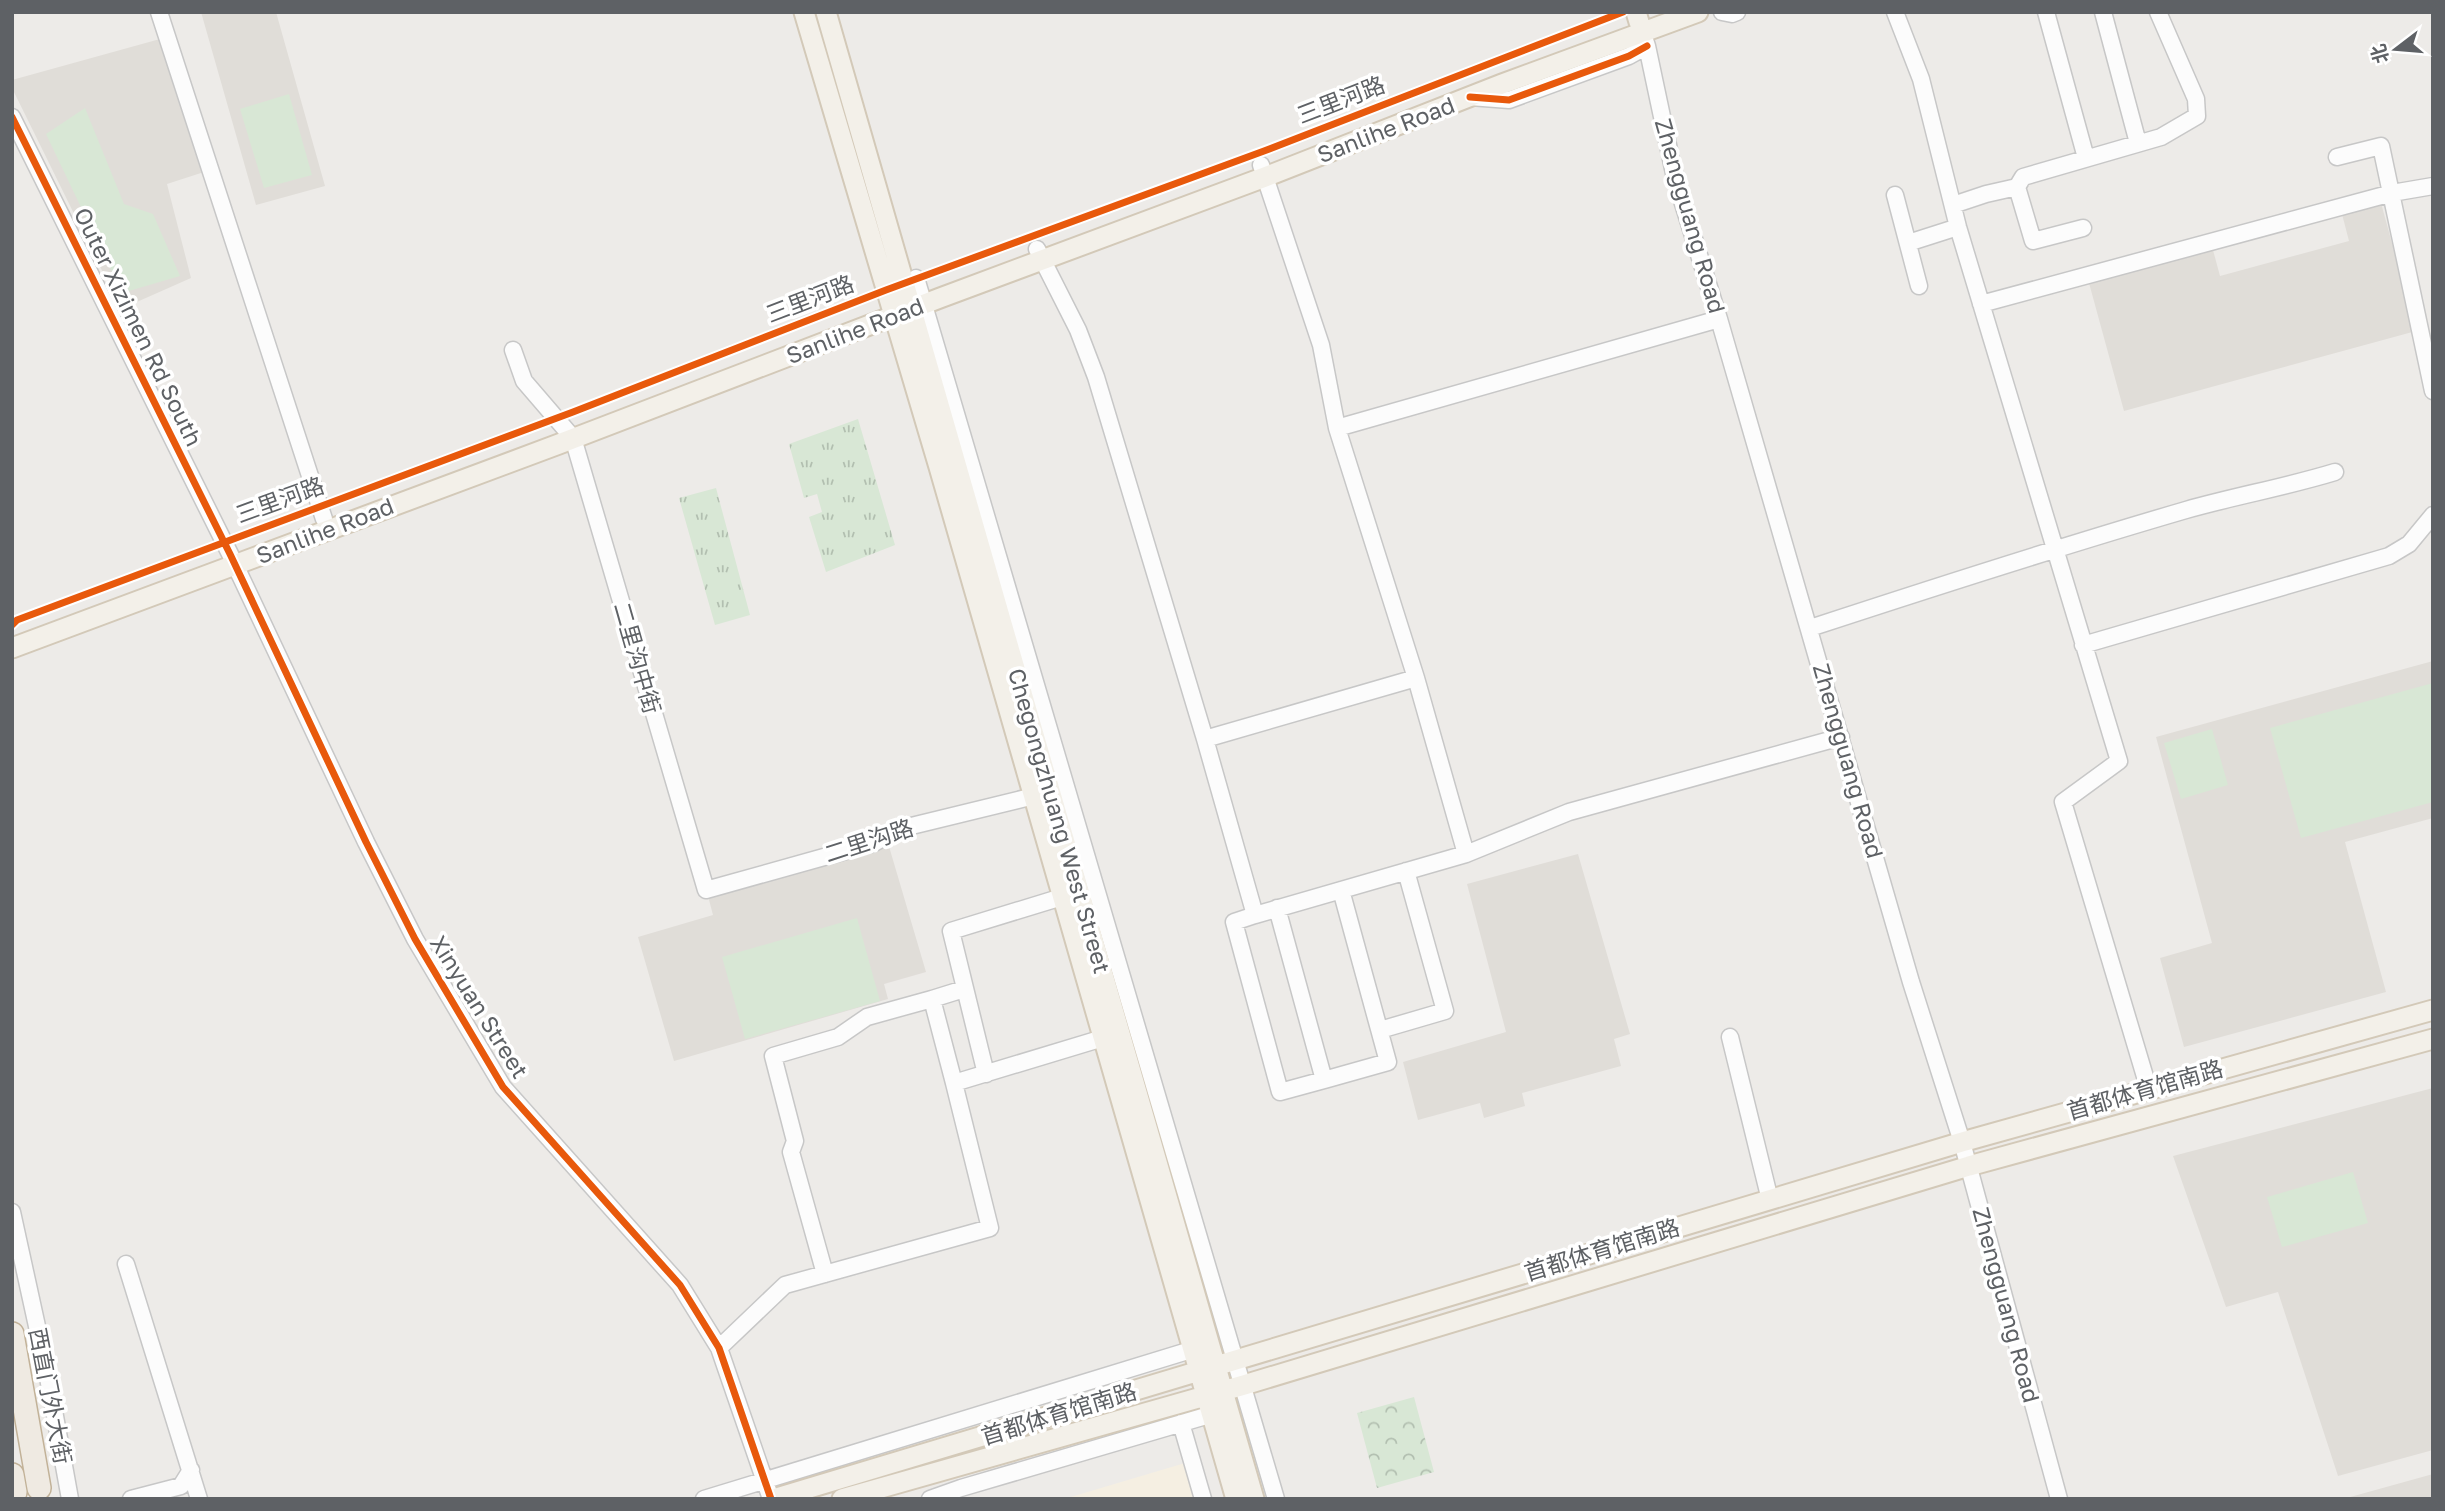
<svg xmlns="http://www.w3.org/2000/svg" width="2445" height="1511" viewBox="0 0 2445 1511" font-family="'Golos Text','Noto Sans SC',sans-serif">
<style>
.commercial{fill:#f5efe2}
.education{fill:#e0ddd8}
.grass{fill:url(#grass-tufts)}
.forest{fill:url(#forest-crowns)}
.garden{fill:#d8e7d5}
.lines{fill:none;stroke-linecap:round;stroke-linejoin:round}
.minor-casing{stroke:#c7c7c7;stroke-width:19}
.major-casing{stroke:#d3c9b8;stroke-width:23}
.highway-casing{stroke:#c2b298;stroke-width:26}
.minor{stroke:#fcfcfc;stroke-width:16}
.major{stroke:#f3f0e9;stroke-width:19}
.highway{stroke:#efeae2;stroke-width:23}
.cycleway-casing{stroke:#fff;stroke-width:11}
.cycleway{stroke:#e8590c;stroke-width:7}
.labels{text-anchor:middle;stroke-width:7;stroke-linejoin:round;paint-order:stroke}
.street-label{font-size:23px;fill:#5e6165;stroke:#fff}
</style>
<defs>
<pattern id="grass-tufts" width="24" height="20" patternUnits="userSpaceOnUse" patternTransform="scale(1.75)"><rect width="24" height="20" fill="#d8e7d5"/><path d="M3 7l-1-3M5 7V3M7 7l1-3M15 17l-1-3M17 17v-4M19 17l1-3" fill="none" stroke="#b2bfb0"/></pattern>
<pattern id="forest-crowns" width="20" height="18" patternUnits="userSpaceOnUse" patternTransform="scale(1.75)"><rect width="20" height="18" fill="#d8e7d5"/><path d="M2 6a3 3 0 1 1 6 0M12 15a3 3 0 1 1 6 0" fill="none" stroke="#b2bfb0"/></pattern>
</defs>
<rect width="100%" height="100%" fill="#edebe8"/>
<path class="commercial" d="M1185,1463L1196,1499H1064Z"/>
<path class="education" d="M201,12H276L325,186L256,205Z
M160,39L204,172L167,184L191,278L121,309L12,88V80Z
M2381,203L2416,331L2124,411L2089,283L2213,250L2220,276L2349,241L2342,214Z
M2433,661V818L2345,842L2386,992L2184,1047L2160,958L2212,943L2156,737Z
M888,843L926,972L884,984L888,999L674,1061L638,937L713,915L708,896Z
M1578,854L1630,1034L1614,1039L1621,1066L1522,1093L1525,1106L1484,1118L1480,1103L1418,1120L1403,1062L1506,1032L1467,884Z
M2433,1088V1450L2338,1476L2278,1292L2226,1307L2173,1156Z
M2433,1474V1499H2343Z"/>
<path class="grass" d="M858,419L895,545L826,572L809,517L822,512L817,494L804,498L789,444Z
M716,488L750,615L715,625L679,498Z"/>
<path class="forest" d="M1414,1397L1434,1472L1377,1488L1357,1413Z"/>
<path class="garden" d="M289,94L312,175L264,188L240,109Z
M85,108L124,204L153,214L180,276L122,293L46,134Z
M2433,683V802L2301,838L2270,728Z
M2212,729L2228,785L2181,799L2164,743Z
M857,918L880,1001L745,1039L722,957Z
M2353,1172L2368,1223L2282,1247L2267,1197Z"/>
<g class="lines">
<defs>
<path id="minor" d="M159,12L324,519
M1722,12L1732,14L1737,12
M1895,12L1921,79L1958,227L2119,761L2063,802L2149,1090
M2046,12L2086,158
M2103,12L2138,143
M1639,22L1647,46L1675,178L1719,319L1911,982L1962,1142L2059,1499
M1470,97L1509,100L1629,56L1647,46
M12,117L230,554L366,842L415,939L503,1087L680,1285L719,1348L771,1499
M2337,157L2381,146L2433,391
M1261,165L1321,345L1337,428L1416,678L1466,854
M2017,187L2033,241L2083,228
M1895,195L1919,286
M1953,205L1986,194L2017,187L2023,177L2161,137L2197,116L2196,99L2158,12
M1908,243L1958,227
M1037,249L1078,330L1096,377L1205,739L1416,678
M916,278L1276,1499
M1981,304L2392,193L2433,186
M513,350L524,381L573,438L706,890L874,843L899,829L1034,796
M1337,428L1719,319
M1810,628C1935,587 2059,547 2186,510C2235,496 2286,487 2335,472
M2083,645L2389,556L2409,544L2433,515
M1205,739L1255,915L1466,854L1569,812L1841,737
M1255,915L1234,922L1280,1092L1324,1080L1277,908
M932,999L964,989
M1380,1030L1445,1011L1406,871
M1730,1037L1770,1200
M986,1074L951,931L1062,897
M1324,1080L1388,1062L1341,890
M12,1212L47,1372L70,1499
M126,1264L199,1499
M825,1274L791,1152L795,1141L773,1056L838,1037L867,1017L932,999L954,1083
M719,1348L785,1285L990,1228L954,1083L1103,1038
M1181,1423L1203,1499
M131,1499L181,1486L191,1470
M704,1499L1204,1346
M930,1499L961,1488L1223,1411"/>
<path id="major" d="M804,12L939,467L1236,1499
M826,12L1254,1499
M1636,12L1639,22
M12,648L559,444L940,298L1265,177L1502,84L1698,12
M773,1499L1962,1142L2433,1010
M842,1499L1244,1385L1969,1166L2433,1039"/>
<path id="highway" d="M12,1334L39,1488
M12,1475L15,1492"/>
</defs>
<use href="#minor" class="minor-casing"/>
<use href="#major" class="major-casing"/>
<use href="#highway" class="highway-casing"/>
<use href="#minor" class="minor"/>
<use href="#major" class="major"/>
<use href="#highway" class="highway"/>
<defs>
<path id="cycleway" d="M1470,97L1509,100L1629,56L1647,46
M12,117L230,554L366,842L415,939L503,1087L680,1285L719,1348L771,1499
M12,625L17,620L573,412L886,290L1264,151L1623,12"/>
</defs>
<use href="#cycleway" class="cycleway-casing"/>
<use href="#cycleway" class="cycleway"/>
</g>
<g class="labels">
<g class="street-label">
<text transform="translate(1341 100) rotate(-21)" y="8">三里河路</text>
<text transform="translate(1386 130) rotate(-21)" y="8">Sanlihe Road</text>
<text transform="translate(1690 216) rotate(74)" y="8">Zhengguang Road</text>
<text transform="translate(810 299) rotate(-21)" y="8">三里河路</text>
<text transform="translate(138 327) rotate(64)" y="8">Outer Xizimen Rd South</text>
<text transform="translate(855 331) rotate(-21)" y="8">Sanlihe Road</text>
<text transform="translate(280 500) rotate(-20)" y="8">三里河路</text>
<text transform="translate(325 531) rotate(-21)" y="8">Sanlihe Road</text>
<text transform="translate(637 658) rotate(74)" y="8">二里沟中街</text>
<text transform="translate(1848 761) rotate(74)" y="8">Zhengguang Road</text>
<text transform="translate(1059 821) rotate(74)" y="8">Chegongzhuang West Street</text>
<text transform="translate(869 841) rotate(-18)" y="8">二里沟路</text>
<text transform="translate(479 1007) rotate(58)" y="8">Xinyuan Street</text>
<text transform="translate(2145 1090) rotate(-16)" y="8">首都体育馆南路</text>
<text transform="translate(1602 1250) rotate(-17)" y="8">首都体育馆南路</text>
<text transform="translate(2006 1305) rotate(75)" y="8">Zhengguang Road</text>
<text transform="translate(50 1396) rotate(79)" y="8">西直门外大街</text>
<text transform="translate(1059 1414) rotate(-17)" y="8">首都体育馆南路</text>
</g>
</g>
<rect width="2445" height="1511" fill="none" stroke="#5e6165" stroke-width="28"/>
<g transform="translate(2396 49) rotate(254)" stroke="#ffffff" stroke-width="5" paint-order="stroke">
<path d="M0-5L12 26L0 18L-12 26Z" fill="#5e6165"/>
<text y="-10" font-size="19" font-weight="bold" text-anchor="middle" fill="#5e6165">北</text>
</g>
</svg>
